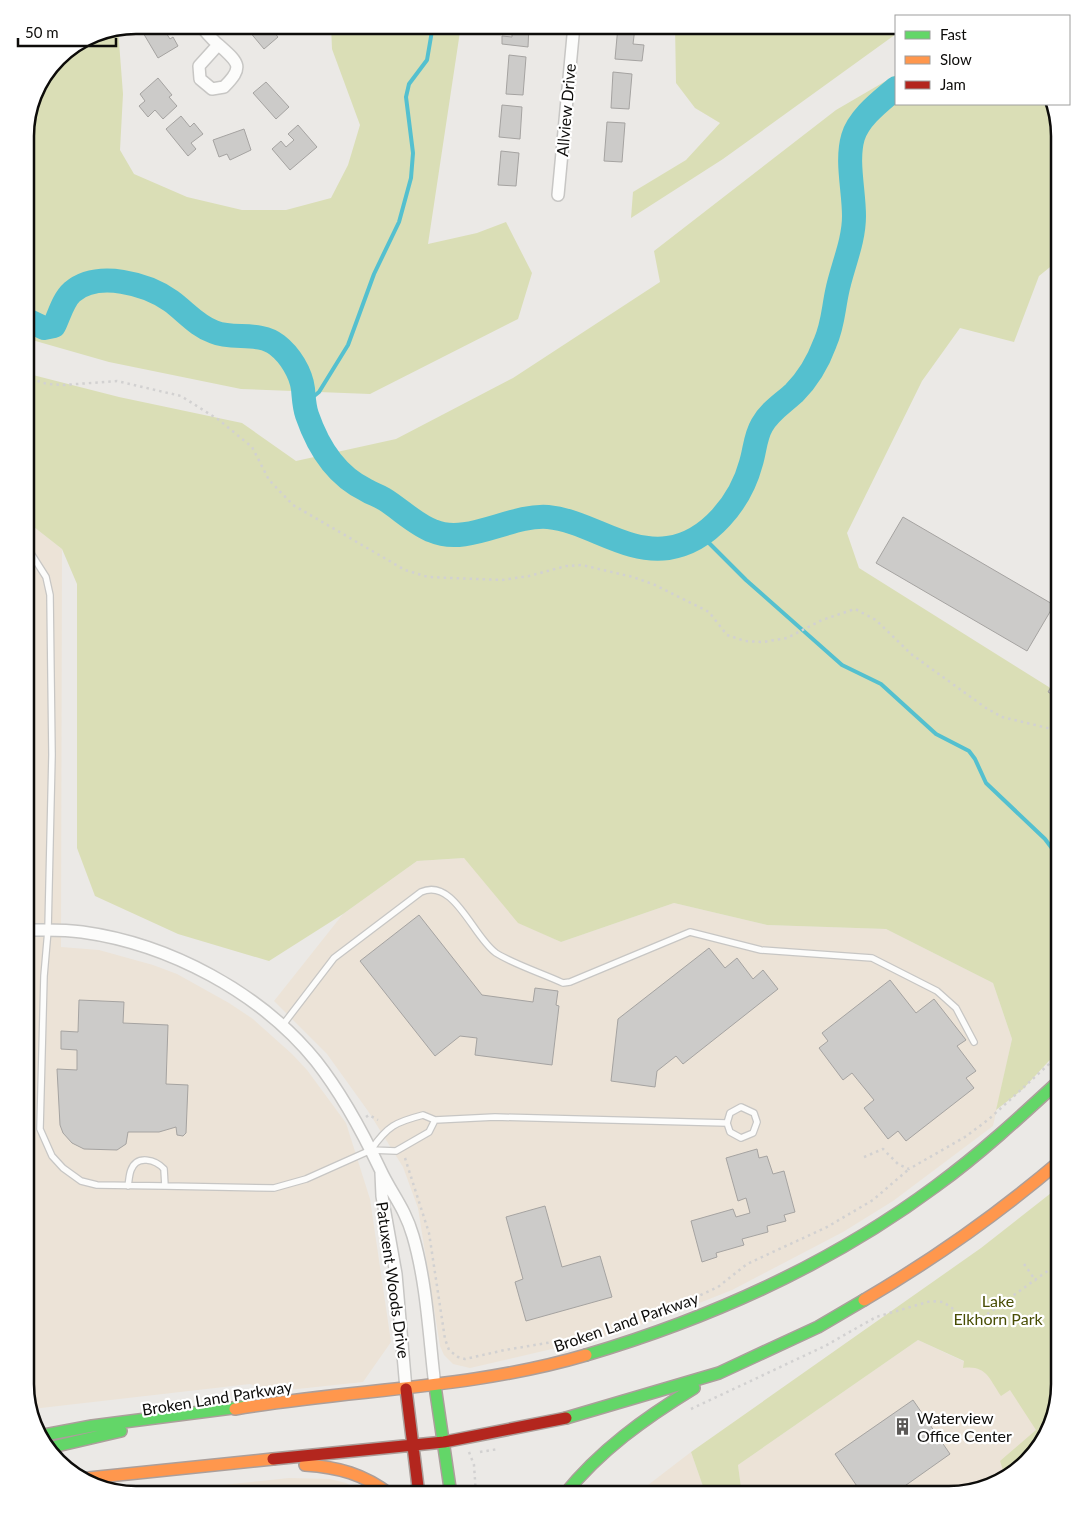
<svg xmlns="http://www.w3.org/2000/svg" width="1085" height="1520" viewBox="0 0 1085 1520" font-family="Lato,sans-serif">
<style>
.commercial{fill:#ece3d7}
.green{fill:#dadeb6}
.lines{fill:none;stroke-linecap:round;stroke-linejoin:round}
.stream{stroke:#54c0cf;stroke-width:4}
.river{stroke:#54c0cf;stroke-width:24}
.building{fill:#cccbc9;stroke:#a5a3a1}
.lane-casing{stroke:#c7c6c4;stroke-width:8}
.street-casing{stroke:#c7c6c4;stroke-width:14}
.fast-casing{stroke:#ab9f9b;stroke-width:14}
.slow-casing{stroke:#ab9f9b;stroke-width:14}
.jam-casing{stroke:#ab9f9b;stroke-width:14}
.path{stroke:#d2d1d1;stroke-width:2.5;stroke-dasharray:2.5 4;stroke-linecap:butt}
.lane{stroke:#fcfcfb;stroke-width:5.5}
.street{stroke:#fcfcfb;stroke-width:11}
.fast{stroke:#63d668;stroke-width:11}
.slow{stroke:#ff974d;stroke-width:11}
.jam{stroke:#b3261e;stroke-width:11}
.labels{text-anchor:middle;stroke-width:4.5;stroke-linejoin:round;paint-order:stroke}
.street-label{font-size:16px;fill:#0d0c0a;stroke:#fff}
.park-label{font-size:16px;fill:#494e05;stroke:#fff}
.poi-label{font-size:16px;fill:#0d0c0a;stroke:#fff;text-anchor:start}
.rim{fill:none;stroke:#0d0c0a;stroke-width:2.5}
</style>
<rect width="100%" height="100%" fill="#ebe9e6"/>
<path class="commercial" d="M25,520L62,549L61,947L99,950L153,965L177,974L229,1003L253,1019L292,1054L307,1070L346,1123L370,1199L391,1342L363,1382L269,1392L250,1384L32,1409L25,1384Z
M464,858L518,922L561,942L674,903L767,925L886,929L993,983L1012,1039L993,1126L893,1201L843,1232L732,1290L664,1317L603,1337L470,1368L453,1364L444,1355L440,1346L418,1208L403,1167L368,1111L327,1054L274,1001L343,914L417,861Z
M918,1340L1055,1404L1045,1440L1005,1480L950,1495H742L738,1465Z
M691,1452L706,1495H635Z
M289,1478L330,1479L346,1483L368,1495H128Z"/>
<path class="green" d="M331,25H461L428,244L477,233L506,222L532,273L518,319L370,394L241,389L109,362L25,338V128L37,86L62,53L93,33L118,29L123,94L120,150L134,174L187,197L242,210H286L331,198L348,165L360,125L332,49Z
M675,25H896V34L723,159L631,218L633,192L686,160L720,123L695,108L676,83Z
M896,75V104H1051L1060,136V259L1039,276L1014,342L960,328L922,381L847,533L859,568L1060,694V1049L1023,1089L996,1110L1012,1039L993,983L886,929L767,925L674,903L561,942L518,923L464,858L417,861L343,914L269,961L178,934L95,896L77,848V584L62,549L25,520V373L119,397L242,423L296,461L396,439L513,378L660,282L654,251L836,110Z
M1060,1186V1385L1045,1440L1006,1479L1000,1461L1036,1430L1010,1390L1001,1396C989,1378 986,1365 963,1368L964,1361L918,1340L738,1465L742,1495H706L691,1452L981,1248Z"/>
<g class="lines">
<path class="stream" d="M303,405L319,392L348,345L374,274L399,222L411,178L413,153L406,97L409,84L427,60L433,25
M701,535L746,580L842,665L881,684L936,734L969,751L975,759L986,783L1045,839L1060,859"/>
<path class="river" d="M25,319L44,328L54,326C59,316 63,300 72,292C98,270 147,284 171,301C186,312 197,326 214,332C233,340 260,331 277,345C290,355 301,373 303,389C304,399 304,406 307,415C318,447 335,475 366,490C372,494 378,495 384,499C399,508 416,525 433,531C467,546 511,514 548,517C589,521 625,554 668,548C709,542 741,501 751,463C755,450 755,437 762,425C770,411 782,404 794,393C808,379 818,362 825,343C833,325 833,311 837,292C842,267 854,242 854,216C854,190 846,161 853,137C859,117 881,101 896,88"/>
</g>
<path class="building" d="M152,25H161L170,39L173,37L178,46L158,58L142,31Z
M244,25H278L273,31L278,37L264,49Z
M512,25H529L528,47L502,44V36L512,37Z
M618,26L635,28L633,44L644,45L642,61L615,59Z
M509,55L526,57L523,95L506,94Z
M613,72L632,74L629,109L611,108Z
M158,78L172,95L169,97L177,106L163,119L155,110L148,117L139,106L145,101L140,94Z
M266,82L289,107L276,119L253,93Z
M502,105L522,107L520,139L499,137Z
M181,116L190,127L194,123L203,134L191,143L196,149L188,156L166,129Z
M607,122L625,123L622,162L604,161Z
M298,125L317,147L290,170L272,149L281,141L286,147L294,140L288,134Z
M244,129L251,150L230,160L227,154L219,157L213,140Z
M501,151L519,153L516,186L498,185Z
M903,517L1054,605L1027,651L876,563Z
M1060,671V699L1048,692Z
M419,915L482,995L533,1002L535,988L558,991L556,1005L559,1006L552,1065L475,1055L477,1038L460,1036L435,1056L360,961Z
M709,948L725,968L737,958L753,979L763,970L778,989L683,1064L676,1056L657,1071L655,1087L611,1081L618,1019Z
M890,980L916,1013L934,999L966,1040L957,1046L976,1071L966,1078L974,1088L906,1141L898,1131L888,1139L864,1108L874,1100L852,1073L843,1080L819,1048L828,1041L822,1033Z
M79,1000L124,1002L123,1023L168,1025L166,1084L188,1085L186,1133L183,1136L177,1135L176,1127L159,1132H128L126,1144L117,1150L84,1149L72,1143L63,1133L60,1125L57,1069L77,1070V1050L61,1049V1031L78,1032Z
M757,1149L759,1158L767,1156L773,1174L784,1171L795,1212L784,1215L786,1221L767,1226L768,1232L742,1239L744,1245L716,1253L717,1257L702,1262L691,1221L733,1209L736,1217L750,1213L746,1198L738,1201L726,1158Z
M545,1206L562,1267L600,1256L612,1297L526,1321L515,1282L523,1279L506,1217Z
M913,1400L950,1454L892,1495H863L835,1454Z"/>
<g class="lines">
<defs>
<path id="lane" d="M25,544L46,577L50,595L52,755L48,930L44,976L40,1129L52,1156L63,1168L81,1181L97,1185L165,1186
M282,1026L334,958L421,892C454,877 473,937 496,953C513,964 544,974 563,983L570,982L690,932L761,950L872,958L937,991L956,1008L974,1042
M371,1150C387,1126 396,1122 423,1115L435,1120L495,1117L727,1123L730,1113L741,1107L754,1113L757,1122L753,1133L741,1138L730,1132L727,1123
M128,1186C129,1181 129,1175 131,1170C137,1154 156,1160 164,1169L165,1186L274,1188L306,1179L371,1150L396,1151L429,1132L435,1120"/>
<path id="street" d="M200,25C206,32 212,40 220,46C239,63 244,67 224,87L212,89L200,79L199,66L218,45
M558,195L574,25
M25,930C44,930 63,929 82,932C169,944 260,992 316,1061C342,1094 362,1131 380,1169C391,1193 405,1208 413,1236C427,1284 429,1337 435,1386
M381,1173L382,1196L396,1274L406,1389"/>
<path id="fast" d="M586,1355C711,1318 831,1264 936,1186C980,1154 1020,1117 1060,1080
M435,1386L451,1495
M566,1418L719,1373L818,1327L864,1300
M39,1436L92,1426L248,1406
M48,1448L121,1431
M564,1495C600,1450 645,1418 694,1388"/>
<path id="slow" d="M864,1300C934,1259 998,1214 1060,1161
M235,1409C352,1389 471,1389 586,1355
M305,1465C338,1467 364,1474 391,1495
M79,1479L273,1459"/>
<path id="jam" d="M406,1389L419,1495
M273,1459L444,1442L566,1418"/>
</defs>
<use href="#lane" class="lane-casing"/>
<use href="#street" class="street-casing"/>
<use href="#fast" class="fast-casing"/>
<use href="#slow" class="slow-casing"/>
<use href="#jam" class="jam-casing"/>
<path class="path" d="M25,377L47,384L64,385L117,381L181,396L219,420L252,447L269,480L293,505L405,570L428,577L502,580L529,576L566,566L582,565L633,577L655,585L709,612L727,635L745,641L763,642L787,638L822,620L855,609L876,620L911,654L986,708L1002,717L1060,731
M366,1117L369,1115L378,1120
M864,1157L883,1149L898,1164L909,1169L965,1137L989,1119L1060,1054
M405,1158L429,1233L445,1339L449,1350L458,1357L465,1359L505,1350L600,1334
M1024,1264L1036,1281
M659,1314L718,1287L747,1264L827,1227L873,1200L909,1169
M691,1409L825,1346L876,1317L931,1301L943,1302L952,1308L964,1323L979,1320L1060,1262
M469,1452L474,1465L476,1495
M480,1452L498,1449"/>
<use href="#lane" class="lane"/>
<use href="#street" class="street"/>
<use href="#fast" class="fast"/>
<use href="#slow" class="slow"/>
<use href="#jam" class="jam"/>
</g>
<defs>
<symbol id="building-bare" viewBox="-9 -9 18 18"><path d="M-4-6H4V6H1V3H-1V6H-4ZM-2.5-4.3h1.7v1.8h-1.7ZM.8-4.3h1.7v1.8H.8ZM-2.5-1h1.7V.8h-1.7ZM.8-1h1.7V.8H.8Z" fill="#5b5957" stroke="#fff" stroke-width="2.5" paint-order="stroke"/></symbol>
</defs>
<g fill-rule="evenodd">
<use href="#building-bare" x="890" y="1414" width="25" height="25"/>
</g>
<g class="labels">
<g class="street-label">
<text transform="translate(566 110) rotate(-85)" y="6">Allview Drive</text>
<text transform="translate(393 1280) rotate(82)" y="6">Patuxent Woods Drive</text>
<text transform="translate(626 1322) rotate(-19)" y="6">Broken Land Parkway</text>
<text transform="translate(217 1398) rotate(-9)" y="6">Broken Land Parkway</text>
</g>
<g class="park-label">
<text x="998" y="1307">Lake<tspan x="998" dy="18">Elkhorn Park</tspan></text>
</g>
<g class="poi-label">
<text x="917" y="1424">Waterview<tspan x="917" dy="18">Office Center</tspan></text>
</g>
</g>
<path d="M0 0H1085V1520H0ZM136 34H949A102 102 0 0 1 1051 136V1384A102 102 0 0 1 949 1486H136A102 102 0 0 1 34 1384V136A102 102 0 0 1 136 34Z" fill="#fff" fill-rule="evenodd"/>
<path class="rim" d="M136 34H949A102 102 0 0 1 1051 136V1384A102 102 0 0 1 949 1486H136A102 102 0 0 1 34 1384V136A102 102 0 0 1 136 34Z"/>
<rect x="895" y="15" width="175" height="90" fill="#ffffff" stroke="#9e9e9d"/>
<rect x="905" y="31" width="25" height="8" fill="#63d668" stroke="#9e9e9d"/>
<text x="940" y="40" font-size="15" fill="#0d0c0a">Fast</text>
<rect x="905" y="56" width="25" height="8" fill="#ff974d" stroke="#9e9e9d"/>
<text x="940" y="65" font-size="15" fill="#0d0c0a">Slow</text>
<rect x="905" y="81" width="25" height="8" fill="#b3261e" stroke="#9e9e9d"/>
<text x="940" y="90" font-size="15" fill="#0d0c0a">Jam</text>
<path d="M18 38v8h98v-8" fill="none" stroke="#0d0c0a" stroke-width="2.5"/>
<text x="25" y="38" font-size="15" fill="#0d0c0a" stroke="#ffffff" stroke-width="4" paint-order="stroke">50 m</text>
</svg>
